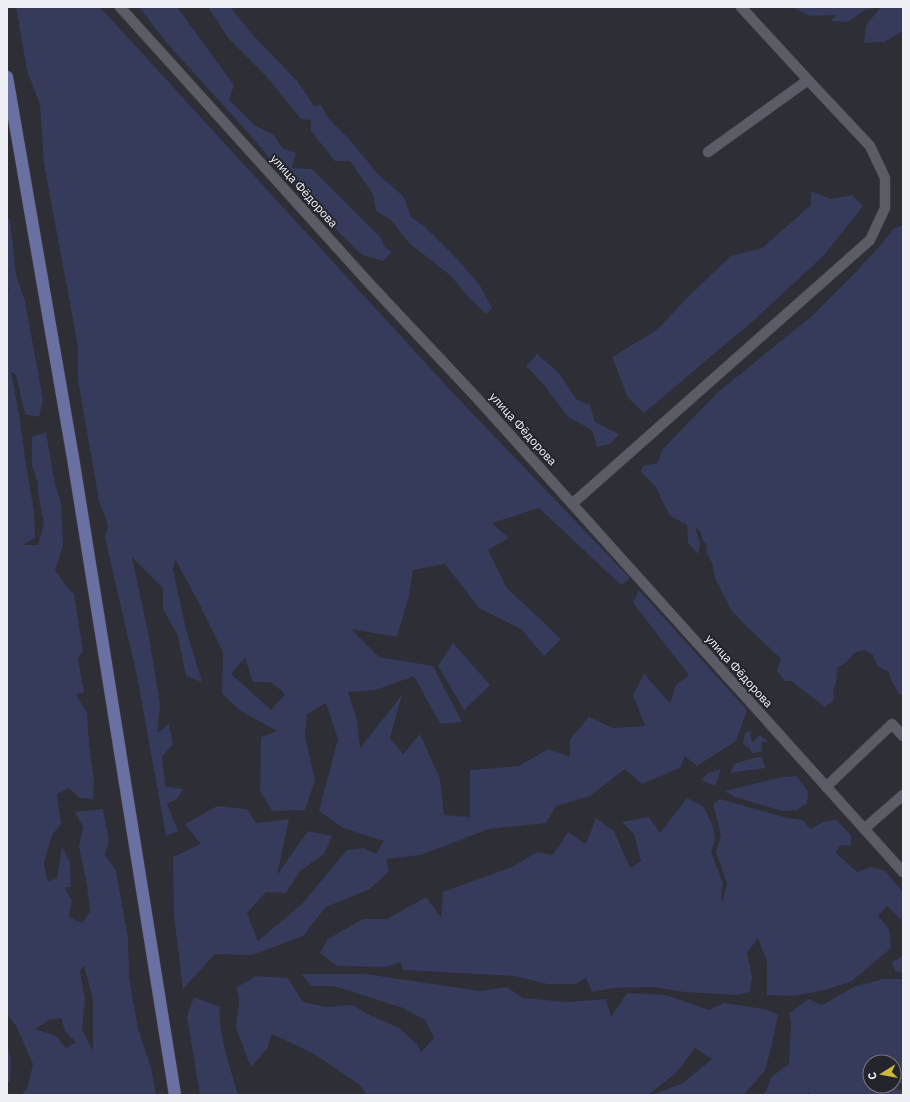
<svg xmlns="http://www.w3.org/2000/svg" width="910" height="1102" viewBox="0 0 910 1102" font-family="'IBM Plex Sans',sans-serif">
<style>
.green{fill:#363a5b;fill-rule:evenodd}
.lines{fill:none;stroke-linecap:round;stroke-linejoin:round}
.minor-casing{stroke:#494a51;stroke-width:11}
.major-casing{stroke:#494a51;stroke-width:13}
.minor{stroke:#5b5c65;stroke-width:10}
.major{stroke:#6b70a3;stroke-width:12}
.labels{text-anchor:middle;stroke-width:4;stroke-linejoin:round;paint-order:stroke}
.street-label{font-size:12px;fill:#eff0f6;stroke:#23242c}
</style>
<rect width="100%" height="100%" fill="#2d2e36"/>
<path class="green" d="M16,7H100L452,392L630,578L621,585L539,508L492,523L509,538L488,550L507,588L561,639L544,656L521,629L479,608L445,564L413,570L409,596L397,637L351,629L379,657L433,666L462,722L440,724L414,676L376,690L348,692L357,720L360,748L402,695L390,738L403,754L420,734L440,779L444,815L470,817V770L519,766L548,749L570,757V739L589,717L613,728L645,726L633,695L644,674L670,703L676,685L689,675L633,603L639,590L747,710L736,741L697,766L685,756L680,768L642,784L625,769L590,796L556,806L546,823L489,829L420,855L386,859L389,871L370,889L326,907L303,936L252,955L215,954L183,989L174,916L173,857L201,844L185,824L217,806L247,809L256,823L289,819L277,875L308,831L332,836L324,854L300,871L286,893L266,892L247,913L258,941L302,904L347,850L364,848L376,854L384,841L343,828L319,811L338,739L326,703L307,714L305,736L315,780L305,810L272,811L260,791L261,737L277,731L241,711L222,694L223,652L199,603L175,559L173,570L186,629L202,682L186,676L178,636L163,609V588L132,557L149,637L160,705L157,733L169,724L173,744L162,757L165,786L183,789L178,798L167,804L178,831L166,836L137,676L105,538L108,525L99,501L78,380V347L44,164L40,105L27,70ZM245,658L253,682H271L285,694L271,710L231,674Z
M139,7H177L234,85L229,100L256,126L274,135L282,148L296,153L292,168L312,169L381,238L385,247L392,252L383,261L362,255L300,193L243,127L166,42Z
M208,7H230L253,35L298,82L314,106L321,105L328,118L348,138L379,175L404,197L411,217L425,227L460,262L481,287L492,308L486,314L470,299L451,276L409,243L391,220L376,211L373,194L350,161H335L311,131V120L301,119L266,76L229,39Z
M792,7H878L863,11L848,22L830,21L837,15L810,16Z
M881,7H903V31L884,42L864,43L866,25Z
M811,191L830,199L852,195L863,206L824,255L753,321L644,413L628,398L612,357L657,330L689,296L731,256L762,248L811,205Z
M7,219H10L16,275L25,301L43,400L39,417L25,414L16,375L11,372L20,420L25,458L34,512L35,538L22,545H38L44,524L38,492V483L32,466V437L46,432L55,484L61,503L63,546L55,570L67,587L74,594L83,651L78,659L84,692L76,694L87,713L89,744L94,781L93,799L80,798L69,788L57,794L61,824L52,835L44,863L48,882L57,878L62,847L70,863L71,887L65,888L72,901L69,917L82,923L90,912L87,885L79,847L83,827L75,812L103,809L109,840L105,855L116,871L128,938L129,977L138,1029L151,1067L156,1095H21L27,1089L33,1064L16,1026L7,1014V292L9,291L7,285ZM84,965L93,1000V1051L82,1030L85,1000L80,971ZM61,1018L65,1031L76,1042L66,1048L56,1036L35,1029L49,1020Z
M903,225V695L899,694L891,680L889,672L878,667L873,655L864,650L854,653L847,662L837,668L836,681L833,692L834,700L825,707L791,681H785L777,671L781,659L747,627L731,610L715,578L712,563L707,554L706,543L702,539L701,532L695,527L700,544L698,554L688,543L687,525L669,515L656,487L641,472L643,466L658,463L662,450L717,393L813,315L856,272L884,241L893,229Z
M537,354L559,373L576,399L590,405L595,422L619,434L610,444L597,447L592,430L568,417L544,385L526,366Z
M453,643L490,685L464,710L438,666Z
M750,731L752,742L760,735L768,742H761L762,752L752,753L750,749L743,744L745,733Z
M761,757L766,768L730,773L734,764L753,758Z
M721,769L715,786L701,780L708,773Z
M797,776L808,792L807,803L797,810L782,811L735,797L725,791L783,777Z
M687,798L703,806L713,826L715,839L711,853L723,883L721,895L722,902L727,884L716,851L721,837L718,823L713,804L720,799L787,818L803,820L810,829L823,822L836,820L851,835V845L839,846L836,853L857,872L871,867L884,870L903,892V918L900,919L887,906L878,916L889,929L891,948L852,981L825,990L793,996L767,995V962L758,938L747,953L752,977L750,992L737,995L684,992L652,987L614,988L592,992L586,978L576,984H547L514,976L403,970L401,962L386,967L337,966L320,953L328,939L363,919H387L426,897L441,917L443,892L512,867L537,852L553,855L568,832L586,844L596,818L614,831L630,868L641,861L634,834L622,822L649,817L660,833Z
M903,956V973L895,971L892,962Z
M301,974H366L480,991L507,987L523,998L567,1002L606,999L611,1017L627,993L666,995L709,1010L724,1003L764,1009L778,1014L772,1044L765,1071L743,1095H652L683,1083L712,1059L695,1048L677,1072L648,1095H367L360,1085L314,1054L272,1034L267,1049L251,1067L236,1028L239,1002L237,987L256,976L288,978L303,1002L326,1007L353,1005L365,1013L399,1028L417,1044L421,1052L434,1038L425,1020L403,1008L334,986H311Z
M883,979H903V1084L896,1082L897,1090H903V1095H810L809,1092L806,1095H762L766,1091L771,1077L789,1064L791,1023L789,1013L809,999L822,1005L854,987ZM870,1062H894V1086H870Z
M194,997L220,1007C218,1033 231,1070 238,1095H200L187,1016Z
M7,1044L11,1060L10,1081L7,1083Z"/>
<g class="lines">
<defs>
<path id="minor" d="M120,7L369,283L476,397L903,872
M708,152L808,80
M572,504L870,240L885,208V178L870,146L808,80L741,7
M826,787L892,724L903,736
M864,829L903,795"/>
<path id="major" d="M7,77L73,458L175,1095"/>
</defs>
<use href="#minor" class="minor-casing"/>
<use href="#major" class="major-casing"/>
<use href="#minor" class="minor"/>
<use href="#major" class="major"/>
</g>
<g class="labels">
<g class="street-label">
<text transform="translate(304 191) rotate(48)" y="4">улица Фёдорова</text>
<text transform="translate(523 429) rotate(48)" y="4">улица Фёдорова</text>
<text transform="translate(739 671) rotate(48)" y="4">улица Фёдорова</text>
</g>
</g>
<rect width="910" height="1102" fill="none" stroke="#eff0f6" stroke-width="16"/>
<g transform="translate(882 1074) rotate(259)"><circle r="19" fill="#23242c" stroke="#75767d"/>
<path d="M0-3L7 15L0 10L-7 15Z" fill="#cfb837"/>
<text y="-6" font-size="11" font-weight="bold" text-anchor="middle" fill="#eff0f6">С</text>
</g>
</svg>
